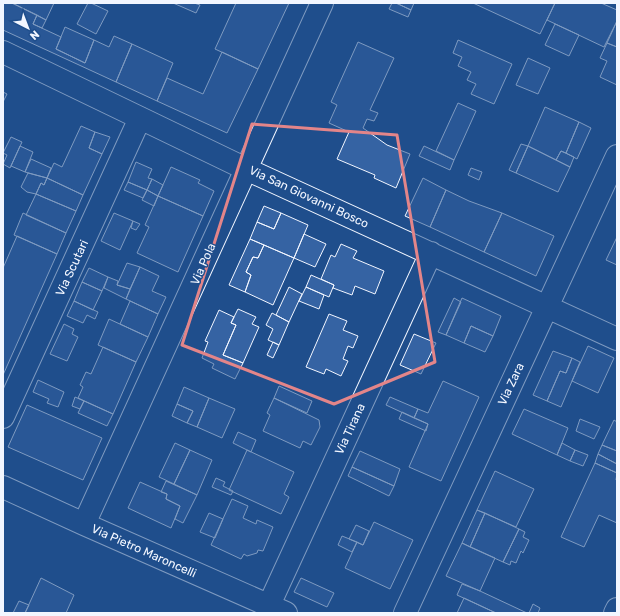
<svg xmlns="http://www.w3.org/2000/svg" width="620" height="616" viewBox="0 0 620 616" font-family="Rubik,sans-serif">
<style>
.building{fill:#3563a3;stroke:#f2f6ff}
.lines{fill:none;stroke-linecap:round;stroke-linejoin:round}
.minor-casing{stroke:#f2f6ff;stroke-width:24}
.minor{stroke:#1f4e8c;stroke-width:22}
.marked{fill:none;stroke:#e38589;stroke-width:3;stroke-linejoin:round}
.labels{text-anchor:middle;stroke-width:3;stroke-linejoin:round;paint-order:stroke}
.street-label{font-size:12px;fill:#f2f6ff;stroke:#1f4e8c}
</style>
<rect width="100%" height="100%" fill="#1f4e8c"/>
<path class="building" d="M3,3H12L37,15L33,24L61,37L56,49L85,63L94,40L109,47L114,36L132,44L116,82L3,30Z
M12,3H54L46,20Z
M88,3H91L108,11L96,34L77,24Z
M173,3H194L200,5L196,13Z
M236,3H289L258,69L215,49Z
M392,3H396L411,10L408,17L389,9Z
M396,3H414L411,10Z
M473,3H555L540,34Z
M555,3H601L617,10V21L604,47L547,20Z
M37,15L46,20L42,28L33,24Z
M617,21V47L607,43Z
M555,24L579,35L569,56L545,45Z
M65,27L94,40L85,63L56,49Z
M458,40L512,64L494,104L471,94L476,84L467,80L471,72L458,66L462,57L453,53Z
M358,42L394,58L370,110L378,113L374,121L367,119L363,128L387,145L410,154L396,188L374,178L375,175L337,159L349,132L329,123L337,105L331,102Z
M607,43L617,47V85L600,77L607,61L600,58Z
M132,44L173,63L157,101L116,82Z
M222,52L258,69L227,133L157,101L167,78L203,94Z
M528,58L550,68L538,94L516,85Z
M3,92L7,94L3,102Z
M458,103L476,111L454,160L436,151Z
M545,107L579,122L566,153L561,151L556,160L528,146Z
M579,122L591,128L577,159L566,153Z
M81,126L95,132L89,148L102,154L83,195L47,178L54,163L62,167Z
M95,132L110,137L102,154L89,148Z
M11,137L22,142L10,168L3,164L7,155L3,153Z
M521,144L528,146L516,173L509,170Z
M20,146L33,152L25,172L11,166Z
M424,146L454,160L450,170L419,156Z
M528,146L570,167L558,192L516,173Z
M561,151L574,157L570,167L556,160Z
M31,159L51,168L47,178L25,172Z
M136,162L152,169L148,178L152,179L147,190L128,182Z
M171,167L200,180L198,183L214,191L203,216L158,196Z
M471,168L482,172L479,180L468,175Z
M28,173L47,178L44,185L41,183L36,194L27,192L21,187Z
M47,178L83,195L76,211L36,194L41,183L44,185Z
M423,178L446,190L430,227L405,216Z
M152,179L163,185L158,196L147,190Z
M128,182L147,190L143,198L124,190Z
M147,190L158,196L154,206L142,200Z
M446,190L469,201L502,213L484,252L430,227Z
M36,194L76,211L66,233L26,215Z
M158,196L203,216L178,272L137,253L149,227L145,225Z
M264,206L281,213L274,229L257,222Z
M23,213L66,233L57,254L14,235Z
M114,213L133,221L120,250L101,241Z
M281,213L308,225L294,258L250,239L257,222L274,229Z
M502,213L554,236L536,276L484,252Z
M133,221L140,224L136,230L131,228Z
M304,234L326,244L315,267L294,258Z
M17,236L57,254L3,375V268Z
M617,237V265L606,260Z
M250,239L264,245L258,258L253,257L246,272L251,275L245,292L229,285Z
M341,244L357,251L353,258L384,271L375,294L355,286L352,295L333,288L334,285L321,279L331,255L335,257Z
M264,245L294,258L273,305L245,292L251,275L246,272L253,257L258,258Z
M127,263L140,267L130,289L117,285Z
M140,267L159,276L152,291L166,297L158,314L126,299Z
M89,268L108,277L102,291L82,282Z
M311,275L334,285L329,297L306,287Z
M108,277L118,281L117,285L130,289L126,299L104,288Z
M82,282L102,291L93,310L74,301Z
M289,287L302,294L289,322L276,315Z
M306,287L324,295L319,309L299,301Z
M454,298L461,302L446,335L438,332Z
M462,298L501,316L493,336L471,326L464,343L446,335Z
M74,301L98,312L95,319L87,315L83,323L67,316Z
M130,301L158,314L148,337L120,324Z
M238,309L256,317L252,324L259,327L243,363L223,355L236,325L231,323Z
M219,310L234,317L231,323L236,325L223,355L243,363L235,379L212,368L214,364L202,358L208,342L205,341Z
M272,313L289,322L279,345L268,340L273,329L266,325Z
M329,314L347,321L343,330L358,336L353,348L348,346L343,359L348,361L341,376L326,369L324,374L306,367Z
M109,319L148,337L136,362L98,345Z
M64,324L74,329L72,334L78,337L67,361L50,354Z
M471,326L493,336L485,352L464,343Z
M414,334L436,343L421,374L400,365Z
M273,342L279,345L273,358L267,355Z
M588,346L614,358L598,393L572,381Z
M103,347L136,362L113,414L78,398L83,387L80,385L86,372L91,374Z
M553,351L572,358L566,373L560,371L547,401L533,395Z
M572,358L580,362L561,407L547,401L560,371L566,373Z
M38,380L64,392L58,407L47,403L49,399L33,392Z
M443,381L479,397L441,481L409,467L428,424L414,418L418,409L428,413Z
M279,386L312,401L307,413L274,398Z
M184,387L209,398L197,427L187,423L193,411L177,404Z
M75,397L84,401L80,409L72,406Z
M390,397L418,409L414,418L386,405Z
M209,398L235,409L222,438L197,427Z
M274,398L319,420L320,427L311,445L303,441L300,448L263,431L270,415L267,413Z
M84,401L113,414L107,426L78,413Z
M177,404L193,411L187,423L172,416Z
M27,405L102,438L83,480L8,447Z
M524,409L568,428L557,455L512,434Z
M402,412L428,424L426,431L399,419Z
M580,419L600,427L594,439L576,431Z
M614,420L617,422V451L602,445Z
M238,432L256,440L251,452L233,443Z
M175,443L190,450L174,484L159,477Z
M562,443L575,450L570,461L557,455Z
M602,445L617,451V464L598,454Z
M190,450L212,460L197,495L174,484Z
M247,450L294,472L284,494L289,497L281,514L229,490Z
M575,450L588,455L583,466L570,461Z
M360,451L400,469L394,486L352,467Z
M598,454L617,464V473L595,463Z
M595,463L617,473L616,480H617V523L599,515L584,547L561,537Z
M352,467L394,486L389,496L348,476Z
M495,471L534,489L516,527L477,510Z
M216,478L225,482L223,486L233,491L231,495L212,487Z
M166,481L197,495L183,523L175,519L180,506L166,499L167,494L161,492Z
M140,482L167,494L166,499L180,506L171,528L128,508Z
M232,499L248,506L243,518L256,524L257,520L273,527L263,551L258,550L257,553L247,556L244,554L241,559L211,545Z
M477,510L485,513L470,547L462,543Z
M209,513L223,519L215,538L200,532Z
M485,513L519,529L503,562L470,547Z
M374,522L413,540L390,589L345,568L357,542L363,545Z
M356,525L369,531L363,545L349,539Z
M519,529L525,532L523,537L529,540L523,553L521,551L516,563L511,561L510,565L503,562Z
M342,536L357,542L352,552L338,545Z
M462,543L495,558L480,591L446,576Z
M41,578L74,595L66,613H25Z
M301,578L334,593L327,607L294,592Z
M462,584L480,591L527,613H496L457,595Z
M464,598L496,613H457Z
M19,601L29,605L25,613H13Z
M533,604L540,608L538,613H529Z"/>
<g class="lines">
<defs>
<path id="minor" d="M3,52L246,169L617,339
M3,417L140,118
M3,487L84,524L286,613
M84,524L322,3
M269,605L431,253
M405,613L617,156
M615,613L617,609"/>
</defs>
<use href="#minor" class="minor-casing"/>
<use href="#minor" class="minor"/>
</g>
<path d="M0 0H620V616H0ZM252,124L397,135L435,362L334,404L182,345Z" fill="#1f4e8c" fill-opacity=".55" fill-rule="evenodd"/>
<path class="marked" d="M252,124L397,135L435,362L334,404L182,345Z"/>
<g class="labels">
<g class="street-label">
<text transform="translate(309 197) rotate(25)" y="4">Via San Giovanni Bosco</text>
<text transform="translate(203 264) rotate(-66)" y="4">Via Pola</text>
<text transform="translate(72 268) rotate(-65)" y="4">Via Scutari</text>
<text transform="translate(511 384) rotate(-65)" y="4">Via Zara</text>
<text transform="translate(350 429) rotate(-65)" y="4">Via Tirana</text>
<text transform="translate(144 551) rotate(24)" y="4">Via Pietro Maroncelli</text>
</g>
</g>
<rect width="620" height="616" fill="none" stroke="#f2f6ff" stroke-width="8"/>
<g transform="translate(28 28) rotate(138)" stroke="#1f4e8c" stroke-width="3" paint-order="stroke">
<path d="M0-3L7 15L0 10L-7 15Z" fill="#f2f6ff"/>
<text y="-6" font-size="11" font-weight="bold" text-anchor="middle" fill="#f2f6ff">N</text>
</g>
</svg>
